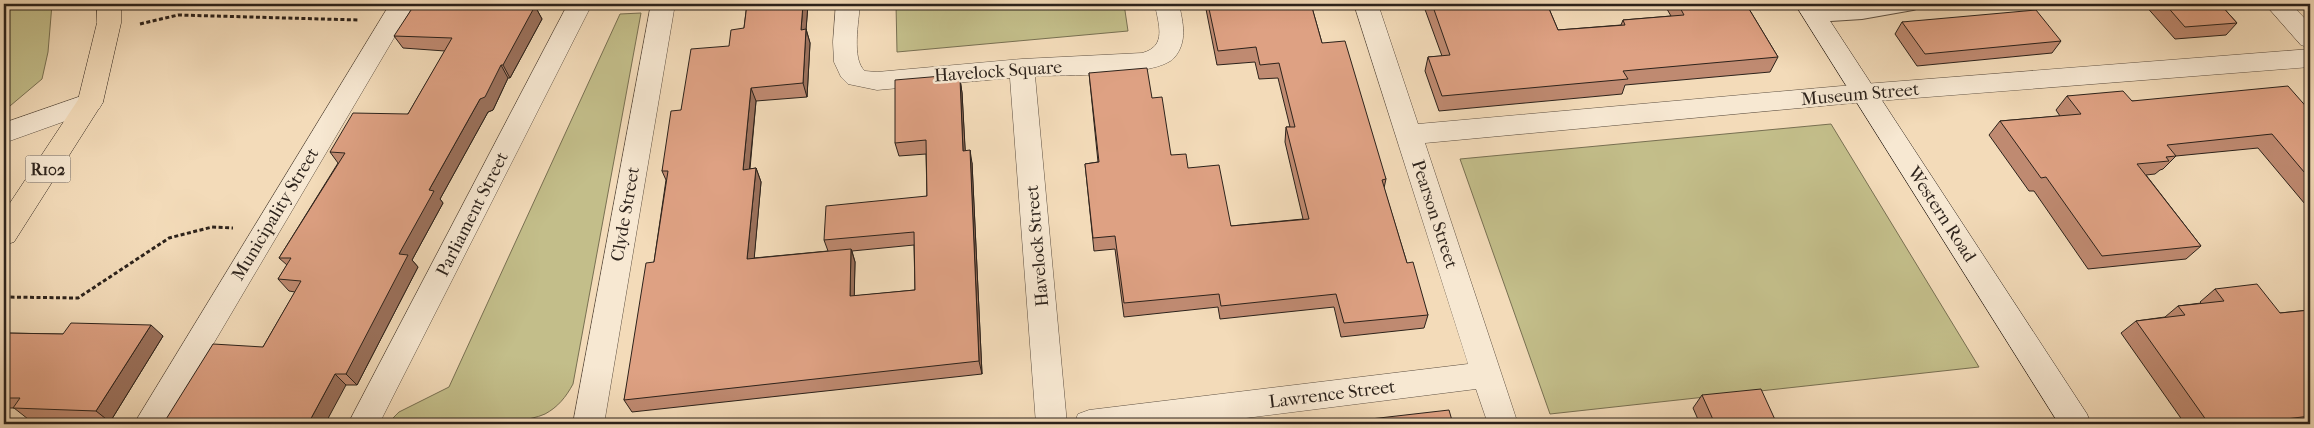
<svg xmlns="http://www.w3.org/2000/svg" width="2314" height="428" viewBox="0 0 2314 428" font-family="'IM FELL French Canon',serif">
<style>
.green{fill:#c3be8a;stroke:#787052}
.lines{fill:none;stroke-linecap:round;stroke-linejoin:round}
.lane-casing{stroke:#5e5042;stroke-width:2}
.street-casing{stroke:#5e5042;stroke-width:1}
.secondary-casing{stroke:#2c221b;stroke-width:1}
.primary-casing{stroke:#2c221b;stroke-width:1}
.path{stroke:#2c221b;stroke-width:3;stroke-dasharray:4 2.5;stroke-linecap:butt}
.lane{fill:#f7e8d2;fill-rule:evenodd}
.street{fill:#f7e8d2;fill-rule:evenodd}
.secondary{fill:#f7e8d2;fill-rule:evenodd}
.primary{fill:#f3dbb9;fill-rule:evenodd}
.wall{fill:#bf8a71;stroke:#2c221b;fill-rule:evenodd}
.shaded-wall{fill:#9b715c;stroke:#2c221b}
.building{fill:#dea183;stroke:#2c221b}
.labels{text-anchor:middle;stroke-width:5;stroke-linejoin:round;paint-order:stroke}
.shield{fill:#f7e8d2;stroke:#695d52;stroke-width:1}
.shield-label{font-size:16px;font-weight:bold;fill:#2c221b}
.street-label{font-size:18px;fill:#2c221b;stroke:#f7e8d2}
</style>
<rect width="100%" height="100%" fill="#f3dbb9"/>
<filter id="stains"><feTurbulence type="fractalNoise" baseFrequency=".004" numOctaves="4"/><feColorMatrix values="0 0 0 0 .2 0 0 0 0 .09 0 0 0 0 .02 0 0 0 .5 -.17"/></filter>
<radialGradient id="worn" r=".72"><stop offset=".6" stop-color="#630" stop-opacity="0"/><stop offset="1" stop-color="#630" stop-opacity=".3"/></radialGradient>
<path class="green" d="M4,4H52L48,52L42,79L4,111Z
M896,4H1124L1128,31L897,52Z
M641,13L573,384C566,397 558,407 545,414C514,428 426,424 387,424L399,412L449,387L620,14Z
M1831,124L1979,367L1550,414L1460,159Z"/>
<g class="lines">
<defs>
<path id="lane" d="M1880,4H1922L1919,8L1913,10L1862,19L1815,22L1809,20L1806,16L1809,12L1815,10Z"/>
<path id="street" d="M390,4H414L166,424H134Z
M568,4H592L379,424H348Z
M651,4H675L604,424H573Z
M836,4H860C859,20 851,60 865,71L877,72L1022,59L1142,53C1168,46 1158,24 1155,4H1179C1183,23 1188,42 1174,58C1157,77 1062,75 1035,76L1067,424H1036L1010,78L877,90L848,84L841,77L834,62L833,42Z
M1354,4H1378L1418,124L1864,84L2310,49V67L1864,102L1425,143L1518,424H1488L1476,389L1198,424H1074L1078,414L1089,410L1468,364Z
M2265,4H2291L2310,24V48L2301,45Z
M90,93L99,95L103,102L99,109L4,143V123Z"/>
<path id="secondary" d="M1795,4H1819L2087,414L2091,424H2059Z"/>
<path id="primary" d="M97,4H121V23L103,102L14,242L4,245V212L78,100L97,23Z"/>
</defs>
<use href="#lane" class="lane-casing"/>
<use href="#street" class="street-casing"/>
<use href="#secondary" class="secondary-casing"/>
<use href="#primary" class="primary-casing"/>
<path class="path" d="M140,24L178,15L358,20
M4,297L78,298L169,238L212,227L233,228"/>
<use href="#lane" class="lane"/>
<use href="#street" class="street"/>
<use href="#secondary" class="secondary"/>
<use href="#primary" class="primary"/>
</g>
<path class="wall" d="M747,4H808L806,29L810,43L807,97L756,101L750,169L756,168L761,182L754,258L828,251L824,240L927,196L926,154L899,156L895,143L942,76L943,80L960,79L962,93L965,150L972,163L982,374L632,412L624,400L654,262L666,180L662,171L681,110L729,46L744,28ZM914,245L915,290L854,296L855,262L852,251Z
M1205,4H1311L1322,43L1386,179L1384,188L1407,263L1428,315L1424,328L1341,337L1334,307L1220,319L1218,307L1124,317L1115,249L1094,251L1085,164L1098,162L1089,73L1152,98L1171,155L1188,168L1231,226L1303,219L1285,142L1286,127H1290L1278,78L1259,79L1255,62L1217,65Z
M1423,4H1547L1558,30L1621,25L1623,20L1671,16L1664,4H1746L1778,57L1770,72L1625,85L1622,94L1439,111L1425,71L1428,57L1442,56Z
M2144,4H2220L2237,23L2226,35L2175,39Z
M536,8L542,19L510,78H508L493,110L488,112L440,199L443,203L412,260L418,267L357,385H346L263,347L295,292L289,291L278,279L287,265L279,258L338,163L330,152L408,114L445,51L403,48L394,36Z
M1902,22L2061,41L2052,53L1917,66L1895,34Z
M2067,96L2132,101L2310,111V210L2258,148L2176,156L2163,169L2160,170L2155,174L2146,175L2201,246L2186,259L2088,269L2034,191H2029L1989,135L2000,121L2060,116L2056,110Z
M2215,289L2280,313L2310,310V424H2185L2121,333L2136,321L2165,317L2178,306L2201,303L2200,302Z
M4,333L163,336L110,422L28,419L14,408H4Z
M1702,395L1777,424H1700L1693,408Z"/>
<path class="shaded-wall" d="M524,4H538L536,8L542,19L510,78L503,65Z
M803,4H808L805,44L801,30Z
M806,29L810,43L807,97L803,83Z
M501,65L508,78L493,110L488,112L440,199L443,203L412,260L418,267L357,385L346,374L399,254L429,190L480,99Z
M960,79L962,93L966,164L963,151Z
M751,88L756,101L748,183L743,170Z
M970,150L972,163L982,374L979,361Z
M756,168L761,182L753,272L747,259Z
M851,249L855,262L854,309L850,296Z
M151,325L163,336L110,422L96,411Z
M335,374L346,385L325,424H308Z"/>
<path class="building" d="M415,4H524L523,6H535L503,65H501L485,97L480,99L429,190L434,191L399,254L408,255L346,374H335L308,424H163L213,344L263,347L301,281L278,279L291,258H279L345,153L330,152L353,113L408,114L416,100L452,38L394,36Z
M747,4H803L801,30L806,29L803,83L751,88L743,170L756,168L747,259L851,249L850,296L915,290L914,232L824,240L826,206L927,196L926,140L895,143V80L942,76V80L960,79L963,151L970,150L979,361L624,400L646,263L654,262L668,171H662L671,111L681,110L691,49L729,46L731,30L744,28Z
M1208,4H1311L1322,43L1345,41L1386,179L1382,180L1407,263L1413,262L1428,315L1344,323L1336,294L1221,306L1219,294L1124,303L1115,236L1093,238L1085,164L1099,162L1089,73L1147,68L1152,98L1162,97L1171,155L1186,154L1188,168L1219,165L1231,226L1309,219L1286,127H1295L1279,63L1260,65L1256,47L1218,51Z
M1432,4H1547L1558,30L1625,25L1623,20L1684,15L1678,4H1746L1778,57L1623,71L1628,79L1442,96L1428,57L1450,55Z
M2165,4H2220L2237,23L2185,27Z
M2036,10L2061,41L1925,54L1902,22Z
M2288,86L2310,111V179L2272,134L2167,145L2176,156L2166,157L2169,161L2137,164L2201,246L2102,256L2046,177L2041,178L2000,121L2081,114L2067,96L2123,91L2132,101Z
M2257,284L2280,313L2310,310V416L2278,420L2281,424H2209L2136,321L2185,315L2178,306L2224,301L2215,289Z
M71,323L151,325L96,411L13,408L20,398H4V333L63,334Z
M1761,389L1777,424H1715L1702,395Z
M1449,410L1453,424H1354L1353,421Z"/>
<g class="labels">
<rect class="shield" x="25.5" y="155.5" width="45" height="27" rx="4"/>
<g class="shield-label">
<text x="48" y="175">R102</text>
</g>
<g class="street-label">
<text transform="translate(998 71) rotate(-4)" y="6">Havelock Square</text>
<text transform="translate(1860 94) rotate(-5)" y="6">Museum Street</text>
<text transform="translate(275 214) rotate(-59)" y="6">Municipality Street</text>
<text transform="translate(472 214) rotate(-63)" y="6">Parliament Street</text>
<text transform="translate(625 214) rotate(-80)" y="6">Clyde Street</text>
<text transform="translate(1435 214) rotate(72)" y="6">Pearson Street</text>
<text transform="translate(1942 214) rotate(57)" y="6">Western Road</text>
<text transform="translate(1037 246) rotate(-95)" y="6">Havelock Street</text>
<text transform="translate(1332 394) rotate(-7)" y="6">Lawrence Street</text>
</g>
</g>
<rect width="2314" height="428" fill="none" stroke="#f3dbb9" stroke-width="20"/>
<rect x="5" y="5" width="2304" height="418" fill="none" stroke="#2c221b" stroke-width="2.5"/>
<rect x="10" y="10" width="2294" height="408" fill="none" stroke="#2c221b"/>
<rect width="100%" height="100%" filter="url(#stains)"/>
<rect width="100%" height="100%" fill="url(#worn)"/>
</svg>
